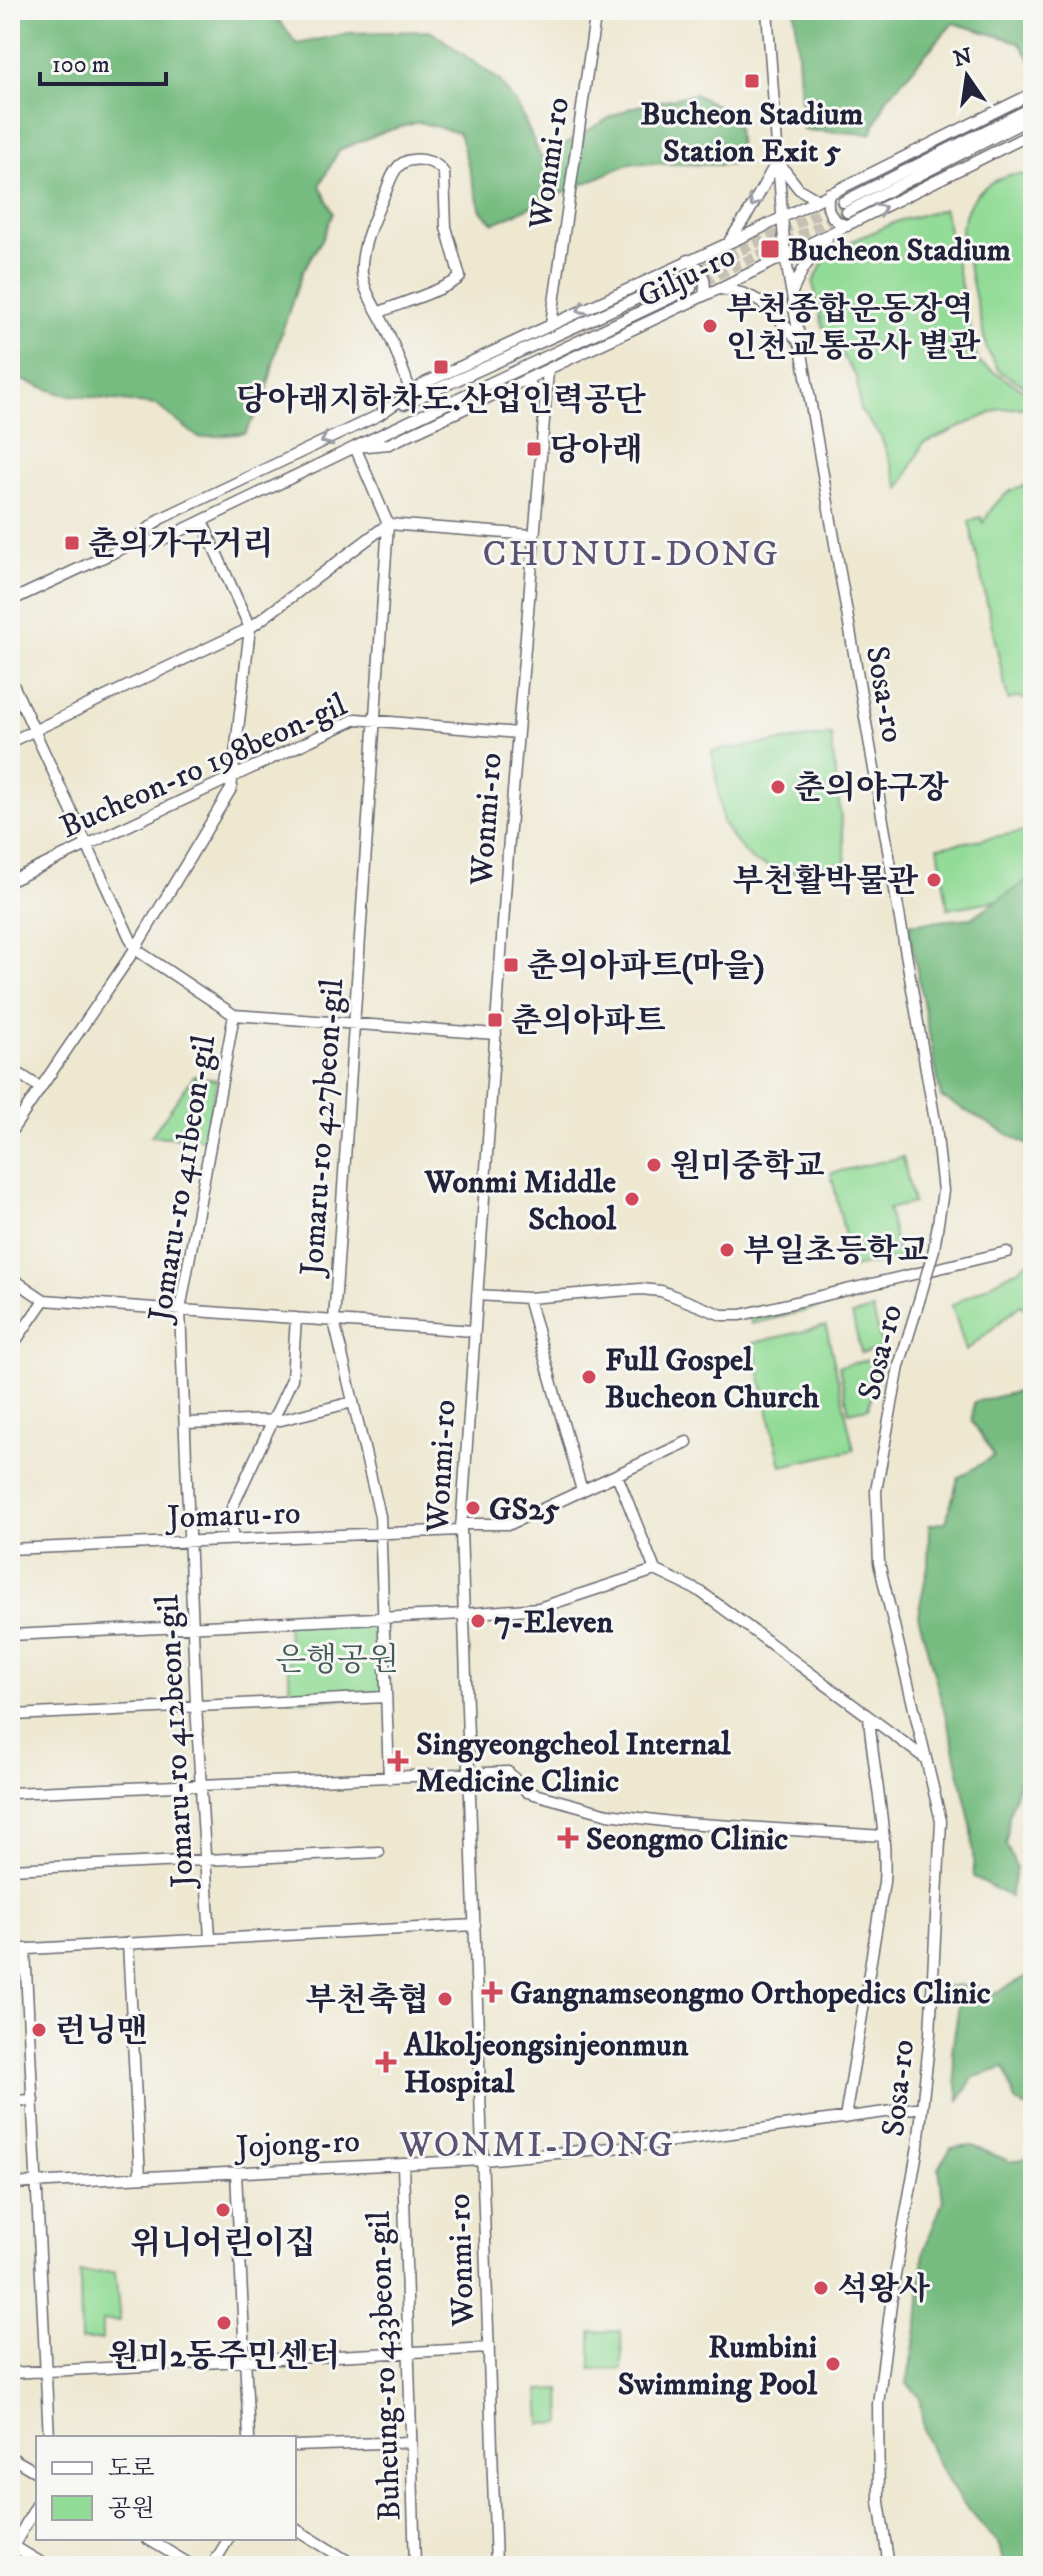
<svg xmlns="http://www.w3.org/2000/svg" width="1043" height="2576" viewBox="0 0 1043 2576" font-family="'IM FELL DW Pica','Noto Serif KR',serif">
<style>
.green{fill:#93dc97;stroke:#5a7f69;stroke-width:2}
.forest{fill:#76bc80;stroke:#4c6f5e;stroke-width:2}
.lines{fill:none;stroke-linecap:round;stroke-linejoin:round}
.minor-tunnel{stroke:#c5c0b3;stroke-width:10;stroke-dasharray:10 5;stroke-linecap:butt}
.minor-casing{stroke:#696770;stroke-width:13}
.minor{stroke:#fff;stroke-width:10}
.minor-bridge-casing{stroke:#696770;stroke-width:13;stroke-linecap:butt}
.minor-bridge{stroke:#fff;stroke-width:10}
.oneway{stroke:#9c9ca7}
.poi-dot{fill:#d1495b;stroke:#f6f6f2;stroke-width:3}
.labels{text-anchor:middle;stroke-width:6;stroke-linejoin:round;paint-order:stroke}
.poi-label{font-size:32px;font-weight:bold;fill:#22223b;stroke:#f6f6f2;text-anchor:start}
.street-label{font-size:32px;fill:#22223b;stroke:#f6f6f2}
.park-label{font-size:32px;fill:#445a57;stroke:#f6f6f2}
.quarter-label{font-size:36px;letter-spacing:2px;fill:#5a5374;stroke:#f6f6f2}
</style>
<rect width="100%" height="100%" fill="#f6f6f2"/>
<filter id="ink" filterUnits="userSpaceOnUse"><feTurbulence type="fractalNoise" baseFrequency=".0125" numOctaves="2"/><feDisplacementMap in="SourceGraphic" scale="16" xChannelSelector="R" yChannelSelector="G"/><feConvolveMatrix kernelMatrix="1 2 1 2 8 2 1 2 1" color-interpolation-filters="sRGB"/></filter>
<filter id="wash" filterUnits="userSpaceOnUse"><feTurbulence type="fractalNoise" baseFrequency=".006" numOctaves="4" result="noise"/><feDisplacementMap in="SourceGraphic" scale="32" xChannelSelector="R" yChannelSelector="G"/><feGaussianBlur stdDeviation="1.8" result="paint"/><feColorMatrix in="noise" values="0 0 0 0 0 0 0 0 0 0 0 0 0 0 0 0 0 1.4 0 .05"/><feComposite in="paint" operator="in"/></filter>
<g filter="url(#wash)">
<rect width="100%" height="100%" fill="#eee8d1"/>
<path class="green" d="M1012,174L1033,175V407L1000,409L923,444L900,489L881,437L860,410L857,378L822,325L813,283L828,252L898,221L944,209L978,362L1022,389H1030L999,371L987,350L961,232C967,198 980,184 1012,174Z
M1033,484V705L1020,697L1008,700L969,521L981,517L983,523C995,501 1008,487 1033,484Z
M831,735L846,862L789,873L753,861L733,839L723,823L712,751Z
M1033,830V894L948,909L938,847Z
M194,1076L217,1080L205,1139L151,1136Z
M903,1157L913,1203L888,1209L899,1258L852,1268L831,1173Z
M1033,1257V1314L1020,1305L966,1351L952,1305L1019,1269Z
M881,1287L883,1292L751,1324L750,1318Z
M873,1310L882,1348L861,1353L852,1315Z
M826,1326L854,1450L781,1466L753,1343Z
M883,1357L868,1408L849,1412L839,1366Z
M384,1618L386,1697L290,1700L287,1621Z
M115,2272L120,2321H102V2340H81L80,2273Z
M621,2331L622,2369H591V2332Z
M561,2389L562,2423L541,2424L539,2390Z"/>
<path class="forest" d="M10,10H258L276,17L297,44L348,33L431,31L499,80L520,110L541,158L611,117L633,107L694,94L736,115L740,163L718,165L631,163L494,223L481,211L459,133L419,122L383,132L339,150L320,185L333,213L323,238L303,270L278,343L265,399L245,433L199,438L156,405L62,394L10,376Z
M795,10H1033V64L1019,42L953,23L887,98L871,134L803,130Z
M1033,877L1032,1112L1033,1148L941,1097L908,924L971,918Z
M1033,1388V1736L1009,1815L1006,1844L1016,1867L1010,1897L974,1877L972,1830L952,1739L918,1615L928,1566L929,1525L946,1522L958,1478L994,1456L972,1421L974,1402Z
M1033,1973V2112L1015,2101L1005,2068L974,2077L959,2100L952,2051L959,2005L943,1988L972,1985L996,1993Z
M973,2146L1011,2162L1033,2156V2566H1004L999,2545L957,2496L934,2457L924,2431L919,2395L907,2384L918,2324L924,2250L943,2201L939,2168L951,2148Z"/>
</g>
<g filter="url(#ink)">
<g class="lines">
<path class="minor-tunnel" d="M687,276L843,202
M691,288L847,212"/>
<defs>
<path id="minor" d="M767,10L785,255L936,1127L943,1191L934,1249
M778,162L799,189L816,199
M829,193C825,210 830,220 847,226
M843,202L1033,107
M847,212L1033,117
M730,240L749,212L777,161
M688,260C703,268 707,279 704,295
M720,289C762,293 773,312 799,342
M792,292L803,269L827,239
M378,313C395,305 453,287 460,277L446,227L444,173C438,163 424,158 412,160C396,161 391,178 386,191C376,214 360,247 362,273C364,292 376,308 384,324C395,346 403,370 411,393
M551,324L596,10
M525,381L546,398
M404,404L687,276
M129,545L160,519L379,415L425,383L757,230L1033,93
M10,601L127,546L164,539L355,447L389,444L718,289L1033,133
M10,678L135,949L234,1015L496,1034
M10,742L250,628L388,524L533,535
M10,881L356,719L518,733
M10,1068L41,1088
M10,1133L135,949L231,789L250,628L202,521
M10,1277L44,1300
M477,1295L528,1298L641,1289L661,1291L722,1315H741L1007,1252
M528,1298L582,1491
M44,1300L474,1331
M10,1349L44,1300
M185,1423L281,1420L353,1402
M617,1475L655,1570
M461,1524H510L687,1442
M232,1540V1508L292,1379L296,1318
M10,1549L461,1530
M10,1635L464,1614L539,1608L655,1570L701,1592L926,1759
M14,1715L386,1697
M389,1778L380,1516L334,1321L388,524L355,447L691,288
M10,1793L508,1772L527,1792L608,1814L671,1822L884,1836
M10,1869L379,1852
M210,1939L196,1705L180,1310L234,1015
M128,1943L140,2177
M25,1949L49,2438
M10,1950L475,1925
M10,2101L33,2100
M845,2118L884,1882C888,1829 873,1772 869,1717
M403,2164L415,2566
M236,2173L249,2438
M10,2184L483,2160L644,2145L922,2107
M10,2373L489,2348
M294,2446L411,2442
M10,2457L38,2473
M294,2528L356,2566
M146,2538L193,2566
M10,2544L47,2566
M10,2552L38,2503
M212,2566L229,2538
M496,2566L461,1530L508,852L548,371
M889,2566L879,2502L878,2404L894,2281L918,2146L930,2034L941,1821L879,1563L876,1491L899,1366L919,1301"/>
</defs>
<use href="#minor" class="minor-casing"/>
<use href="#minor" class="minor"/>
<defs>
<path id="minor-bridge" d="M919,1301L934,1249"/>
</defs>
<use href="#minor-bridge" class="minor-bridge-casing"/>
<use href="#minor-bridge" class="minor-bridge"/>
</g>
<defs><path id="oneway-chevron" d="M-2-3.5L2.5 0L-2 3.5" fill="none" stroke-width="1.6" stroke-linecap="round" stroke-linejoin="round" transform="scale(2)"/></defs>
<g class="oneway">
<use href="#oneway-chevron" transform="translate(754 202) rotate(119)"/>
<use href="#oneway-chevron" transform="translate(881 209) rotate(-27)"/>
<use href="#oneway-chevron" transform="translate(582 309) rotate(155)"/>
<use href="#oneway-chevron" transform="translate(326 440) rotate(155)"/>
</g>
</g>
<g class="poi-dot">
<rect x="744" y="73" width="16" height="16" rx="4"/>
<rect x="760" y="239" width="20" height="20" rx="4"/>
<circle cx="710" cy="326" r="8"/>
<rect x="433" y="359" width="16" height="16" rx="4"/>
<rect x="526" y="441" width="16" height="16" rx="4"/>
<rect x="64" y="535" width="16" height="16" rx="4"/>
<circle cx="778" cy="787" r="8"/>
<circle cx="934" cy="880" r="8"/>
<rect x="503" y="957" width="16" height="16" rx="4"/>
<rect x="487" y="1012" width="16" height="16" rx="4"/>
<circle cx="654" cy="1165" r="8"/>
<circle cx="632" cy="1199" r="8"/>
<circle cx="727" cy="1250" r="8"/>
<circle cx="589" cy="1377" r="8"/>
<circle cx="473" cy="1508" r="8"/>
<circle cx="478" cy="1621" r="8"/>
<path d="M394 1749h8v8h8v8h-8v8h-8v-8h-8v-8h8z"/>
<path d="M564 1826h8v8h8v8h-8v8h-8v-8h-8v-8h8z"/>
<path d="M488 1980h8v8h8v8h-8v8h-8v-8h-8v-8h8z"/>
<circle cx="445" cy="1999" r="8"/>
<circle cx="39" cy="2030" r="8"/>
<path d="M382 2050h8v8h8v8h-8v8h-8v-8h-8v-8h8z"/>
<circle cx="223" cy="2210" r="8"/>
<circle cx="821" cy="2288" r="8"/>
<circle cx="224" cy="2323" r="8"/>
<circle cx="833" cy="2364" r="8"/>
</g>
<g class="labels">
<g class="poi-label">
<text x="752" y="124" text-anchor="middle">Bucheon Stadium<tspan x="752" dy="37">Station Exit 5</tspan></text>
<text x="788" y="260">Bucheon Stadium</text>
<text x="726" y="319">부천종합운동장역<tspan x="726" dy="37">인천교통공사 별관</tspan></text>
<text x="441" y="410" text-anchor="middle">당아래지하차도.산업인력공단</text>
<text x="550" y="460">당아래</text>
<text x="88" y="554">춘의가구거리</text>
<text x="794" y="798">춘의야구장</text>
<text x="918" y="891" text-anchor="end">부천활박물관</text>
<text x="527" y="976">춘의아파트(마을)</text>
<text x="511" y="1031">춘의아파트</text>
<text x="670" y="1176">원미중학교</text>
<text x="616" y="1192" text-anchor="end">Wonmi Middle<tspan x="616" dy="37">School</tspan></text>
<text x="743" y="1261">부일초등학교</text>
<text x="605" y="1370">Full Gospel<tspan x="605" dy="37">Bucheon Church</tspan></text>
<text x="489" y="1519">GS25</text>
<text x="494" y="1632">7-Eleven</text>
<text x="416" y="1754">Singyeongcheol Internal<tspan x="416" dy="37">Medicine Clinic</tspan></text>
<text x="586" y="1849">Seongmo Clinic</text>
<text x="510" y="2003">Gangnamseongmo Orthopedics Clinic</text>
<text x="429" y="2010" text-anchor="end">부천축협</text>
<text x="55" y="2041">런닝맨</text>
<text x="404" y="2055">Alkoljeongsinjeonmun<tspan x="404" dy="37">Hospital</tspan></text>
<text x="223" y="2253" text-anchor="middle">위니어린이집</text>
<text x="837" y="2299">석왕사</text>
<text x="817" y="2357" text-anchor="end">Rumbini<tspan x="817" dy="37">Swimming Pool</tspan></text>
<text x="224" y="2366" text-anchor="middle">원미2동주민센터</text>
</g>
<g class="street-label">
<text transform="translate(548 163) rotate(-82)" y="11">Wonmi-ro</text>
<text transform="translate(686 275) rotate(-26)" y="11">Gilju-ro</text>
<text transform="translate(886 694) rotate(80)" y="11">Sosa-ro</text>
<text transform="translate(203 765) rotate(-24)" y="11">Bucheon-ro 198beon-gil</text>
<text transform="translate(485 819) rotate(-86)" y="11">Wonmi-ro</text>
<text transform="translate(321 1127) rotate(-86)" y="11">Jomaru-ro 427beon-gil</text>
<text transform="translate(181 1178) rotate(-81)" y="11">Jomaru-ro 411beon-gil</text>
<text transform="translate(879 1352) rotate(-76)" y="11">Sosa-ro</text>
<text transform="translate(440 1466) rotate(-87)" y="11">Wonmi-ro</text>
<text transform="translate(234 1514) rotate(-2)" y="11">Jomaru-ro</text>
<text transform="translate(174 1741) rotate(-93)" y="11">Jomaru-ro 412beon-gil</text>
<text transform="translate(897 2088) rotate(-84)" y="11">Sosa-ro</text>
<text transform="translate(298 2143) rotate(-3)" y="11">Jojong-ro</text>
<text transform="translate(460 2260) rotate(-92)" y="11">Wonmi-ro</text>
<text transform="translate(383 2366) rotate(-92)" y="11">Buheung-ro 433beon-gil</text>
</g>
<g class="park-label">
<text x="337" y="1670">은행공원</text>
</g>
<g class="quarter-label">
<text x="631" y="565">CHUNUI-DONG</text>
<text x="537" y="2156">WONMI-DONG</text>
</g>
</g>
<rect width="1043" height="2576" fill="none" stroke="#f6f6f2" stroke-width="40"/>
<rect x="36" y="2436" width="260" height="104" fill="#f6f6f2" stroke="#a1a1a9" stroke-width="2"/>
<rect x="52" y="2462" width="40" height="12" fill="#ffffff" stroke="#a1a1a9" stroke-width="2"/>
<text x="108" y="2476" font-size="24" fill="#22223b">도로</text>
<rect x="52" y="2496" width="40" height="24" fill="#93dc97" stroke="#a1a1a9" stroke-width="2"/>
<text x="108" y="2516" font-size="24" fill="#22223b">공원</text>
<g transform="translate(967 76) rotate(347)" stroke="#f6f6f2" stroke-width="6" paint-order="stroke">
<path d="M0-6L14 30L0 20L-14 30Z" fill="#22223b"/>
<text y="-12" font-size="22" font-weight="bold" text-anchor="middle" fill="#22223b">N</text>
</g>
<path d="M40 72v12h126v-12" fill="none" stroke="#22223b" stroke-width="4"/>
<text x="52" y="72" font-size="24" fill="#22223b" stroke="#f6f6f2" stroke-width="6" paint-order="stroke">100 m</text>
</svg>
